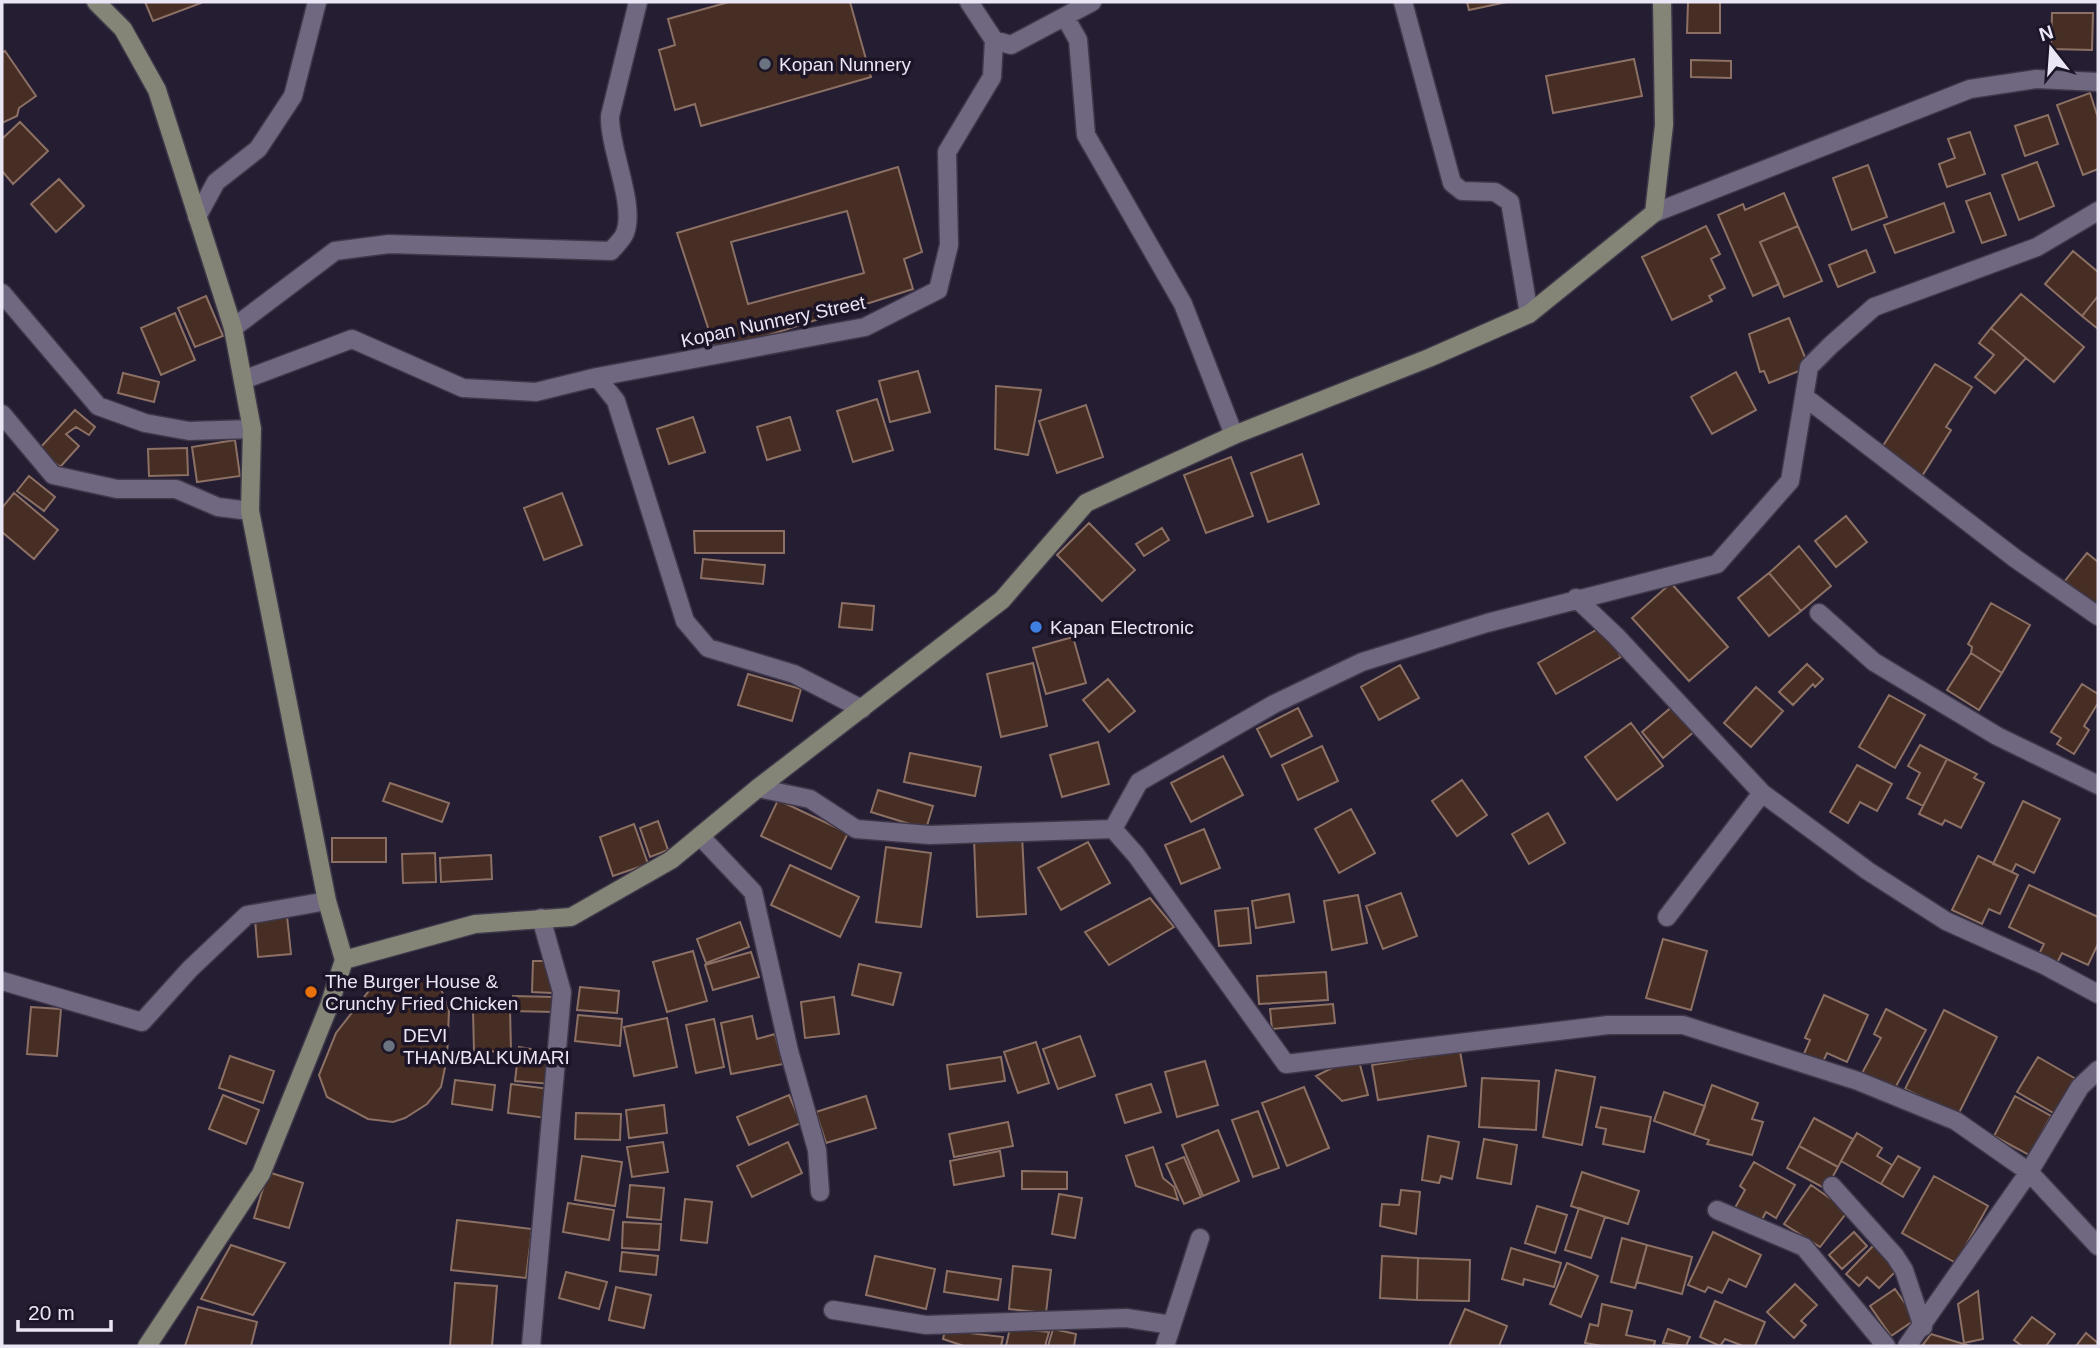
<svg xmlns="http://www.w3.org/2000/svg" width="2100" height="1348" viewBox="0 0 2100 1348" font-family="Arial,sans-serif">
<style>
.building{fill:#462e24;stroke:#8c7064;stroke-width:2;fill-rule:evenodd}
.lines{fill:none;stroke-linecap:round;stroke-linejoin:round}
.lane-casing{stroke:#3f3849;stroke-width:21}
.street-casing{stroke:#3f3849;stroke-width:21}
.secondary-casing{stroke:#3f3849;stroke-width:21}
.lane{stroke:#706780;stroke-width:18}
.street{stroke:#706780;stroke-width:18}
.secondary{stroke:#848477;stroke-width:18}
.worship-dot{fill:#6b7280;stroke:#1c1427;stroke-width:2.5}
.shop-dot{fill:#3f7fe0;stroke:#1c1427;stroke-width:2.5}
.food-dot{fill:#e8710a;stroke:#1c1427;stroke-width:2.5}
.labels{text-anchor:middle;stroke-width:7;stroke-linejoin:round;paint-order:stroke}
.poi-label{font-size:19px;fill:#ebe6f5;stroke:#1c1427;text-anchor:start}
.street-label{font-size:19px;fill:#ebe6f5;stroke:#1c1427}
</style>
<rect width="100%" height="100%" fill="#251d32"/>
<path class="building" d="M145,2H201V3L153,21Z
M729,2H850L871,77L701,126L695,104L675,110L659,50L675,45L668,19Z
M1467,2H1507L1469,10Z
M1688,2H1720V33H1687Z
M2052,13H2093L2092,50L2051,49Z
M5,51L36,96L19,108L17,116L2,123V53Z
M1634,59L1642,96L1553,113L1546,76Z
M1691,60L1731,61V78L1691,77Z
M2090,93L2098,118V169L2083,175L2057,105Z
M2048,115L2058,144L2025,156L2015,126Z
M20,122L48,151L13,184L2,171V139Z
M1970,132L1985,174L1947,187L1939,164L1955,158L1948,139Z
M2037,162L2054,206L2019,220L2002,175Z
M1868,165L1887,217L1852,230L1833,178Z
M898,167L922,252L904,259L913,289L716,352L677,233ZM847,211L864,273L748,304L731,242Z
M59,179L84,206L56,232L31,204Z
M1784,193L1798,226L1760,242L1779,284L1753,296L1718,215L1743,204L1745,210Z
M1990,193L2006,235L1982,243L1966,201Z
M1944,203L1954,232L1895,253L1884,225Z
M1706,226L1720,254L1711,259L1725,288L1709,296L1712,301L1672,320L1642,257Z
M1798,226L1822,281L1784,297L1760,242Z
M1866,250L1875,272L1838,287L1829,265Z
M2073,251L2098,272V296L2082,316L2045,284Z
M2021,294L2084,347L2054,382L1991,328Z
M206,296L223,336L195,347L178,308Z
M2098,296V329L2082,316Z
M175,313L195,360L161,375L141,328Z
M1789,318L1809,367L1769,383L1764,371L1760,372L1749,334Z
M1991,328L2026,358L1995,393L1975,377L1994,355L1979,343Z
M1935,364L1972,387L1946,427L1951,430L1922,476L1881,449Z
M918,371L930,412L890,422L879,381Z
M1736,372L1756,410L1712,434L1691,397Z
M123,373L159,382L154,402L118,393Z
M996,386L1041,390L1028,455L995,449Z
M877,399L893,450L853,462L837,411Z
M1086,405L1103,457L1057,473L1039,421Z
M75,410L95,427L89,435L76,427L66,434L79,446L60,467L39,449Z
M693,417L705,452L669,464L657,429Z
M790,417L800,450L767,460L757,427Z
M235,440L240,476L197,482L192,447Z
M187,448L188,475L149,476L148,449Z
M1302,454L1319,504L1268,522L1251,473Z
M1231,457L1253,516L1206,533L1184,475Z
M29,476L55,497L44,511L17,491Z
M14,493L58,530L34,559L2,532V508Z
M562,493L582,545L544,560L524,508Z
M1846,516L1867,542L1836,567L1815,541Z
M1089,523L1135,570L1102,601L1057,555Z
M1162,528L1169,540L1144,556L1136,544Z
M694,531H784V553H695Z
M1799,546L1831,586L1801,611L1769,573Z
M2087,553L2098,562V609L2064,582Z
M703,559L765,565L763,584L701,578Z
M1769,573L1801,611L1769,636L1738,598Z
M1671,583L1728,647L1689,681L1632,618Z
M842,603L874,606L872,630L839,627Z
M1991,603L2030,625L2002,673L1971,653L1972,647L1968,644Z
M1603,626L1621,657L1556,694L1538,663Z
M1073,637L1086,683L1046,694L1033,648Z
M1971,653L2002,673L1979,710L1947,690Z
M1033,663L1047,726L1001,737L987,674Z
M1807,664L1823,679L1815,687L1813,684L1793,705L1779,692Z
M1400,665L1419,698L1379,720L1361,687Z
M748,674L801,689L792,721L738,705Z
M1108,679L1135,711L1109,732L1083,700Z
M2082,684L2098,694V703L2084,726L2089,730L2074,754L2057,744L2061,738L2051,732Z
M1756,687L1783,711L1751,747L1724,723Z
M1889,695L1925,715L1895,768L1859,747Z
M1673,706L1695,731L1663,758L1642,732Z
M1298,708L1312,736L1271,757L1257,729Z
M1631,723L1663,766L1617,800L1585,757Z
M1098,742L1109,784L1062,797L1050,755Z
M1920,745L1947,759L1923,806L1907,798L1920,773L1908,766Z
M1322,746L1338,781L1298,800L1282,765Z
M910,753L981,767L975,796L904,782Z
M1223,756L1243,795L1191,822L1171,783Z
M1947,759L1977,774L1974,778L1984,783L1961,828L1945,820L1942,825L1919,814Z
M1857,765L1892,784L1877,811L1860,802L1848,823L1830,812Z
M1462,780L1487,815L1457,836L1432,801Z
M390,783L449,803L442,822L383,801Z
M878,790L933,806L926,829L871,812Z
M778,800L848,833L831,869L761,836Z
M2023,801L2060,819L2034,873L2016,864L2012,872L1993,864Z
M1351,809L1375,853L1339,873L1315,829Z
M1548,813L1565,843L1529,864L1512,834Z
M658,821L668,850L650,857L640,828Z
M634,824L648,864L613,876L600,837Z
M1204,829L1220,868L1181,884L1165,845Z
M1022,835L1026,914L977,917L974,838Z
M332,838H386V862H332Z
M1088,842L1110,883L1061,910L1038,868Z
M886,847L931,853L921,927L876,922Z
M435,853L436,882L403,883L402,854Z
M491,855L492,879L441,882L440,858Z
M1978,856L2018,875L2000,914L1989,909L1982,924L1952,910Z
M790,865L859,897L840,937L771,905Z
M2029,885L2098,917V944L2088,965L2062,953L2057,963L2039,954L2044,944L2009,927Z
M1401,893L1417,936L1383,949L1366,906Z
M1289,894L1294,922L1256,928L1252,901Z
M1358,895L1367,943L1332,950L1324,901Z
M1150,898L1174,927L1109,965L1085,932Z
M1248,908L1251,943L1219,946L1215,911Z
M287,916L291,954L258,957L255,919Z
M740,922L749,947L706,963L697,939Z
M1663,939L1707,951L1691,1010L1646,998Z
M693,951L707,1001L667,1012L653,962Z
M751,952L759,977L713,990L705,965Z
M533,961H553L552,993L532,992Z
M859,964L901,973L893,1005L852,995Z
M1326,972L1328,1000L1259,1004L1257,976Z
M418,976L441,989L449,1010L447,1058L441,1087L427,1104L405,1118L393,1122L368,1119L327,1097L319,1075L336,1033L372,987Z
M580,987L619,991L617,1013L577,1010Z
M1824,995L1868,1015L1847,1062L1827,1053L1822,1064L1803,1056L1810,1040L1805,1038Z
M513,996L554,997V1012L512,1011Z
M834,997L839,1034L805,1038L801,1002Z
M1333,1004L1335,1023L1272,1029L1270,1009Z
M31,1007L61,1009L57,1056L27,1054Z
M510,1009L511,1051L474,1052L473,1010Z
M1886,1009L1926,1030L1893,1092L1861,1075L1881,1038L1874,1034Z
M1944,1010L1997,1037L1958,1115L1905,1089Z
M578,1015L622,1019L620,1046L575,1041Z
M752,1016L757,1039L775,1034L783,1064L731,1074L721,1023Z
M667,1018L677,1067L634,1076L624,1027Z
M714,1019L724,1067L696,1073L686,1025Z
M1080,1036L1095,1076L1058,1089L1043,1049Z
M1036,1042L1049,1083L1018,1093L1004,1052Z
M519,1047L537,1050L536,1061L553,1059L551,1084L515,1081Z
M1460,1051L1466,1086L1378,1100L1372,1065Z
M230,1056L274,1071L263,1103L219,1088Z
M1001,1057L1005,1081L950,1089L947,1065Z
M2038,1057L2076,1079L2055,1114L2017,1092Z
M1205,1061L1218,1105L1177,1117L1165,1072Z
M1359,1061L1368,1095L1342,1101L1316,1076L1334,1067Z
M1556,1070L1595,1077L1582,1145L1543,1137Z
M1482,1078L1539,1081L1536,1130L1479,1127Z
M455,1080L495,1085L492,1110L452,1104Z
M511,1084L550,1089L546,1118L508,1113Z
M1151,1084L1161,1112L1125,1123L1116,1095Z
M1712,1085L1758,1103L1752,1119L1763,1122L1752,1155L1707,1144L1709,1140L1694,1135Z
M1304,1087L1329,1148L1287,1166L1262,1103Z
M1664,1092L1705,1106L1694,1135L1654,1121Z
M223,1095L259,1110L246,1144L209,1129Z
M789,1095L801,1123L749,1145L737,1117Z
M866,1096L876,1128L826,1143L816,1112Z
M2015,1096L2051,1116L2029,1155L1994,1136Z
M664,1105L667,1133L629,1138L626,1110Z
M1601,1107L1651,1117L1644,1152L1603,1144L1606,1129L1596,1127Z
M1258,1111L1279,1168L1253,1177L1232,1120Z
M576,1113L621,1114L620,1140L575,1139Z
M1814,1118L1853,1139L1838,1167L1799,1146Z
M1008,1122L1013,1146L954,1157L949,1134Z
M1218,1130L1239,1181L1203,1196L1182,1145Z
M1857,1133L1882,1148L1877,1156L1892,1165L1881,1184L1841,1161Z
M1428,1136L1459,1142L1452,1179L1441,1176L1439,1183L1422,1180Z
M1484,1139L1517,1145L1511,1184L1477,1178Z
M663,1142L668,1172L632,1177L627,1147Z
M788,1142L802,1173L752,1197L737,1166Z
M1799,1146L1838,1167L1826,1189L1787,1168Z
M1153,1147L1163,1178L1174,1187L1178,1200L1136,1186L1126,1156Z
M1000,1151L1004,1176L954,1185L950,1161Z
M582,1156L622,1162L615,1206L575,1200Z
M1898,1156L1920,1168L1903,1197L1881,1184Z
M1184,1157L1201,1197L1184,1204L1166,1164Z
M1754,1162L1795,1185L1776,1218L1766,1212L1758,1227L1732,1213L1745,1190L1740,1186Z
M1022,1171L1067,1172V1189H1022Z
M268,1172L303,1183L289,1228L254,1218Z
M1582,1172L1639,1191L1628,1224L1571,1206Z
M1934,1176L1988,1206L1956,1263L1902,1233Z
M630,1185L664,1188L661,1220L627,1217Z
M1811,1185L1848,1211L1820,1247L1784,1224Z
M1401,1190L1420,1192L1416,1234L1380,1226L1382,1204L1399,1205Z
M1059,1194L1082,1198L1075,1238L1052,1234Z
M685,1199L712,1202L707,1243L681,1240Z
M568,1203L614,1210L609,1240L563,1232Z
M1537,1206L1567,1215L1555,1253L1525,1243Z
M1579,1208L1605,1217L1591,1258L1565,1250Z
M457,1220L532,1229L526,1278L451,1270Z
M623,1222L661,1224L659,1250L622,1248Z
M1713,1232L1761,1255L1746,1287L1729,1279L1722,1293L1708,1287L1705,1292L1688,1285Z
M1854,1232L1867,1246L1842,1269L1829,1255Z
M1622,1238L1647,1245L1635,1288L1611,1282Z
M231,1245L285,1263L253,1315L201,1299Z
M1647,1245L1692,1257L1682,1294L1637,1282Z
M1874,1245L1899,1268L1879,1288L1867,1277L1859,1286L1846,1274Z
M1511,1248L1561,1263L1554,1287L1524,1279L1523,1285L1502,1279Z
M622,1252L658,1256L656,1275L620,1271Z
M875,1256L935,1269L926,1309L866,1295Z
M1382,1256L1418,1258L1417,1300L1380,1298Z
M1418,1258L1470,1260L1469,1301L1417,1300Z
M1567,1263L1598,1276L1581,1317L1550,1304Z
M1013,1266L1051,1270L1046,1313L1009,1309Z
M947,1271L1001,1279L998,1300L944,1292Z
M566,1272L607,1282L599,1309L559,1298Z
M455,1283L497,1286L492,1346H450Z
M1795,1284L1817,1305L1801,1321L1806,1325L1794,1338L1767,1312Z
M616,1287L651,1295L644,1328L609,1320Z
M1895,1289L1916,1319L1891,1336L1870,1306Z
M1978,1291L1983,1339L1964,1343L1958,1304Z
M1715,1301L1765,1322L1755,1346H1743L1725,1339L1720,1346L1700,1337Z
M1602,1304L1632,1311L1626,1335L1655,1341L1654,1346H1602L1585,1343L1590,1324L1598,1326Z
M198,1307L257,1322L251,1346H185Z
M1465,1309L1507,1326L1499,1346H1449Z
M2032,1317L2055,1334L2046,1346H2022L2014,1340Z
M1010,1328L1049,1332L1045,1346H1006Z
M1053,1329L1076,1334L1074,1346H1048Z
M1668,1329L1690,1337L1686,1346L1663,1343Z
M945,1330L1003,1337L1001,1346H964L943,1339Z
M2086,1333L2098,1343V1346H2076Z
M1931,1334L1970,1346H1922Z"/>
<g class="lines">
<defs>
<path id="lane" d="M197,217L216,182L258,149L293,96L317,2
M233,328L335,251L389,244L611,251C615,246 623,239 625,233C636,204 609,149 610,116L638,2
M1832,1186L1895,1256L1904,1270L1923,1327"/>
<path id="street" d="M969,2L994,40L1011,45L1092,2
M1403,2L1452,183L1462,191L1495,192L1510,202L1529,314
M1065,17L1078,40L1086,135L1183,304L1234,435
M1654,213L1970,89L2036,79L2098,82
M2,293L98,406L145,423L189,431L252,429
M597,377L865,327L938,290L949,245L947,152L992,77L994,40
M243,380L352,339L463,388L536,392L597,377L616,401L685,621L708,648L794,674L862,709
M1806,398L2016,559L2098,616
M2,414L53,475L117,489H176L218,507L250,511
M1576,598L1616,636L1762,793L1868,871L1946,921L2044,965L2098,994
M1819,613L1874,662L1997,736L2098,785
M758,788L810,799L856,829L930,835L1113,829L1136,855L1286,1064L1608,1025H1683L1858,1081L1956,1121L2029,1172L2098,1246
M1113,829L1139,782L1274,704L1362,662L1487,623L1717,564L1790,481L1809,367L1831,345L1874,307L2037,247L2098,211
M700,836L753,892L789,1051L817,1150L820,1192
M1667,917L1762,793
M2,981L142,1022L190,969L247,915L327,901
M1717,1210L1804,1247L1886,1346
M833,1310L926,1325L1126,1318L1172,1325
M531,1346L562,992L541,918
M1165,1346L1200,1238
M1907,1346L2029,1172L2080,1087L2098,1070"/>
<path id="secondary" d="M96,2L123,29L157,90L233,328L252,429L250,511L327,901L344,960L329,1006L261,1174L147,1346
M344,960L475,924L571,917L671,860L758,788L1002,600L1086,503L1234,435L1429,358L1529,314L1654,213L1664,125L1662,2"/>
</defs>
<use href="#lane" class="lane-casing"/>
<use href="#street" class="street-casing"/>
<use href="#secondary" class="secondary-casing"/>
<use href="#lane" class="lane"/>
<use href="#street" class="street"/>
<use href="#secondary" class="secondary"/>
</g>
<g class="worship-dot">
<circle cx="765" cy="64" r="7"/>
<circle cx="389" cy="1046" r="7"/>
</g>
<circle class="shop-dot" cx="1036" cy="627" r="7"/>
<circle class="food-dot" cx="311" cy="992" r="7"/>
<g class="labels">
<g class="poi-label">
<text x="779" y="71">Kopan Nunnery</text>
<text x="1050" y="634">Kapan Electronic</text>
<text x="325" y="988">The Burger House &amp;<tspan x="325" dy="22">Crunchy Fried Chicken</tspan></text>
<text x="403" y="1042">DEVI<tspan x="403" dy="22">THAN/BALKUMARI</tspan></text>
</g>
<g class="street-label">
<text transform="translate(773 321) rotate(-12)" y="7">Kopan Nunnery Street</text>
</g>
</g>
<rect width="2100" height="1348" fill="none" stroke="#ebe6f5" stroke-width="7"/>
<g transform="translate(2051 49) rotate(343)" stroke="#1c1427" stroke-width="5" paint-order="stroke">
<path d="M0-5L12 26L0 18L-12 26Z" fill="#ebe6f5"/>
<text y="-10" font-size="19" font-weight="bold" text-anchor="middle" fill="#ebe6f5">N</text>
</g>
<path d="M18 1320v10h93v-10" fill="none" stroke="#ebe6f5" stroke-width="3.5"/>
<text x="28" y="1320" font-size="21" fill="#ebe6f5" stroke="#1c1427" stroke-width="5" paint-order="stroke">20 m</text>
</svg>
